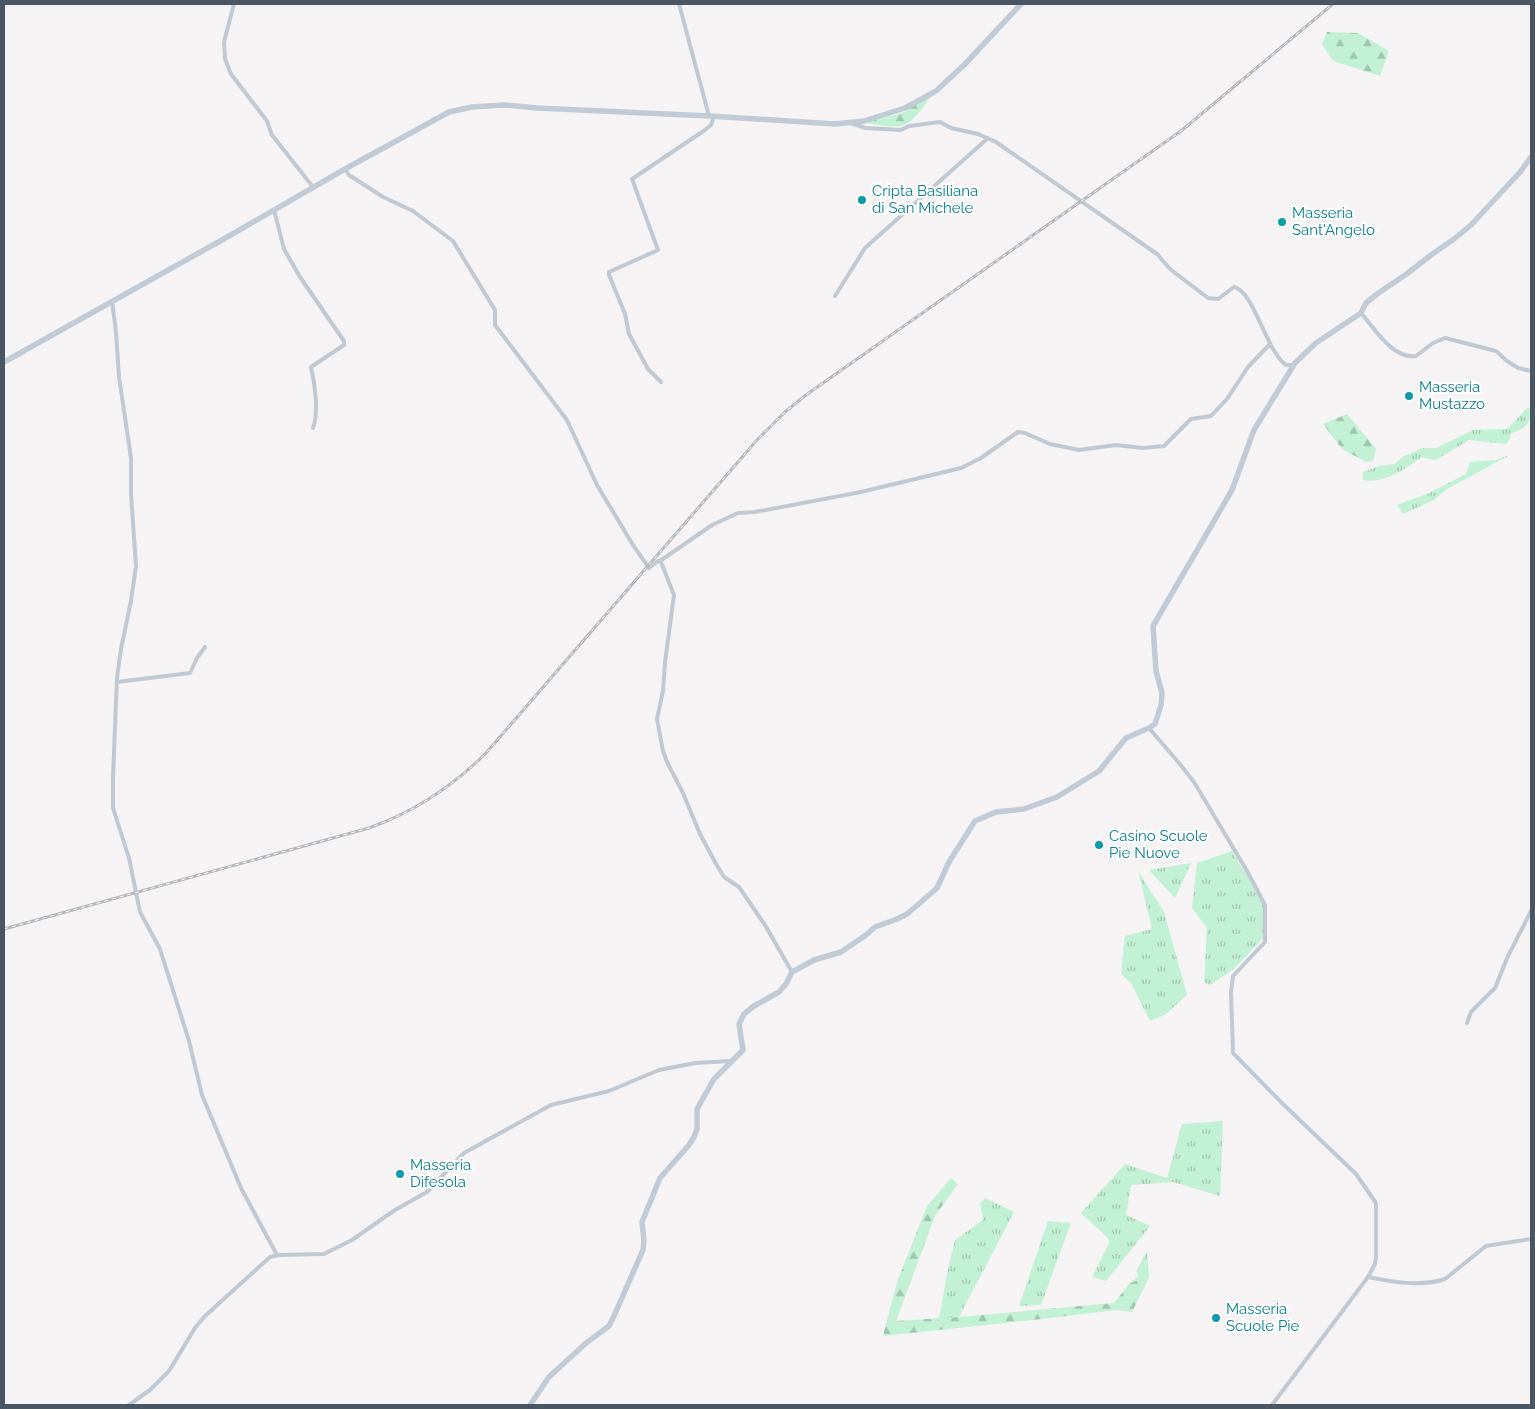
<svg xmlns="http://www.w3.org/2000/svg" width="1535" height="1409" viewBox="0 0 1535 1409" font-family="Raleway,sans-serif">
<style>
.grass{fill:url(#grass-tufts)}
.forest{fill:url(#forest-firs)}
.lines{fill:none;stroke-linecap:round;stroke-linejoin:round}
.street{stroke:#c1cad2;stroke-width:4}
.secondary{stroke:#c1cbd6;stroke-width:5.5}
.rail-casing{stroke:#b5b8bd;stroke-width:3}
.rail{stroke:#fff;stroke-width:1;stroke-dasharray:4;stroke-linecap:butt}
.culture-dot{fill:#0f9aa8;stroke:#fff;stroke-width:2}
.labels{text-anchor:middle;stroke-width:4.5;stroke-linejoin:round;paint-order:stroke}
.culture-label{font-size:15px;fill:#0d838f;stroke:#fff;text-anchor:start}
</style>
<defs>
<pattern id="grass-tufts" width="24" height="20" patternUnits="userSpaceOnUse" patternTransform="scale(1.25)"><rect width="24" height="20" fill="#c3f1d5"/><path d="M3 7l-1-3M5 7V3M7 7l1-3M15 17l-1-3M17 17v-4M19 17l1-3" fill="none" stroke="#a0c6b0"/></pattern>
<pattern id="forest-firs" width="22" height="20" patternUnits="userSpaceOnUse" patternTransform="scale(1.25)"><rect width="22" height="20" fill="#c3f1d5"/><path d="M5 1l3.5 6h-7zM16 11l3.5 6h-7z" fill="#a0c6b0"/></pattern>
</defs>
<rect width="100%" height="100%" fill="#f5f3f3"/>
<path class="grass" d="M1531,407C1531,426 1526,427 1510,434V439L1506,444L1469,440L1436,460L1422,457C1405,469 1384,484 1363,480V472L1379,466L1395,464L1402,457L1422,448H1436L1473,430L1507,429L1526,409Z
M1510,455L1447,489L1434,500L1403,514L1397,505L1429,493L1466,474L1470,462L1496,460Z
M1232,851L1264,903L1263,938L1234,969L1210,985L1204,982L1207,928L1192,908L1197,863Z
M1191,863L1175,898L1149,870Z
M1138,871L1164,912L1187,995L1166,1014L1150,1021L1131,983L1121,974L1125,936L1152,929Z
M1223,1121L1220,1196L1173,1182L1131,1185L1126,1215L1150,1226L1106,1281L1092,1277L1109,1243V1239L1081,1213L1125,1164L1167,1178L1182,1124Z
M985,1198L1014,1212L959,1317L939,1319L947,1274L955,1240L983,1220L980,1203Z
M1048,1221L1071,1223L1041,1305L1019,1306Z
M1147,1252L1149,1277L1130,1283L1139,1276L1136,1271Z"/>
<path class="forest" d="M1327,32L1358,33L1389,51L1380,76L1333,61L1322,44Z
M932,95C925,104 915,121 904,125C893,129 876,124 864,123L902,113Z
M1347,414L1376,449L1373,461L1366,462L1342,449L1323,424Z
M951,1178L958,1184L935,1216L896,1321L959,1317L1114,1303L1130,1283L1149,1277L1132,1312L1116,1310L1042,1319L883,1336L897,1282L927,1206Z"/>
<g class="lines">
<path class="street" d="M234,4L224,42L225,59L231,74L267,121L272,135L313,187
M679,4L709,116
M850,123L866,128L901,130L909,126L940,122L951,128L978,134L996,142L1157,254L1170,269L1208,298L1218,299L1234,287C1254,291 1266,351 1286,365H1294
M345,169L349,175L383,197L413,211L453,241L495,310V325L567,420L597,485L633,545L649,568L658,561L661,562L674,595L665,662L663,691L657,719L663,751L667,762L683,793L700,834L715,862L724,877L739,887L765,925L792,972
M274,210L284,249L300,277L344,341V345L311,367C315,384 319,412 313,428
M835,296L865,248L988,138
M112,301L116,332L119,377L131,458V494L136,566L131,601L121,649L117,677L113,777V808L129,858L140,912L160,949L189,1041L202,1095L241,1188L277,1255
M1361,313C1375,329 1392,359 1416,356L1433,343L1445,338L1496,351L1507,361L1518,368L1531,371
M661,382L648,369L629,334L625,314L609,275V272L658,250L632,179L705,130L711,125L714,116
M660,561L712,525L738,513L755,512L861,492L961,468L981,458L1018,432L1025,433L1050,444L1079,450L1116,445L1143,448L1164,446L1191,419L1211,416L1227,399L1248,367L1270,344
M117,682L190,673L197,658L205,647
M1149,728L1179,763L1194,782L1247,871L1265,905V942L1233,976L1231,992L1233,1053L1283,1104L1356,1174L1376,1203V1258L1375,1264L1368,1277
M1467,1023L1471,1012L1495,988L1508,956L1531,911
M129,1405L150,1390L169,1371L195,1328L205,1316L270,1257L279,1255L324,1254L352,1240L395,1210L427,1192L464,1153L551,1105L609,1091L659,1070L695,1063L731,1061
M1272,1405L1368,1277C1393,1282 1421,1287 1445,1279L1486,1246L1531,1239"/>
<path class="secondary" d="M4,362L229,236L345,169L449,112L472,107L504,105L537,108L709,116L835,124L864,121L905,108L936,91L965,64L1021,4
M530,1405L549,1377L586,1343L609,1326L614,1316L643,1250L644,1241L642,1222L660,1178L689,1145L694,1137L697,1129V1109L714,1079L743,1050L739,1024L744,1014L754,1006L779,992L786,984L792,972L814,960L841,952L866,935L875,927L897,919L907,914L921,902L937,888L949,862L975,821L996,812L1024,809L1057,797L1099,771L1126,738L1149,728L1155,724L1161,705L1162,693L1156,671L1153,626L1232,490L1254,430L1295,363L1316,343L1361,313L1366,303L1377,294L1408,273L1431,255L1454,239L1471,225L1521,171L1531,157"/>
<defs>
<path id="rail" d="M4,929L369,828C414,812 452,787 486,753L757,440L785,412L806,395L1181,131L1333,4"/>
</defs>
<use href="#rail" class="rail-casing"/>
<use href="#rail" class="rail"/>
</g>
<g class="culture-dot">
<circle cx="862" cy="200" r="5"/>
<circle cx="1282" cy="222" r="5"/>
<circle cx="1409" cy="396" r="5"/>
<circle cx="1099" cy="845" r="5"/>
<circle cx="400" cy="1174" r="5"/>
<circle cx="1216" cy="1318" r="5"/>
</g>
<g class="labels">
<g class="culture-label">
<text x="872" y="196">Cripta Basiliana<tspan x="872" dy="17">di San Michele</tspan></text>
<text x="1292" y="218">Masseria<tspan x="1292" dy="17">Sant'Angelo</tspan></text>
<text x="1419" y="392">Masseria<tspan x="1419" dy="17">Mustazzo</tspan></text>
<text x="1109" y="841">Casino Scuole<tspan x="1109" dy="17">Pie Nuove</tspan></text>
<text x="410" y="1170">Masseria<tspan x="410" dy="17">Difesola</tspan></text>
<text x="1226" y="1314">Masseria<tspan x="1226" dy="17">Scuole Pie</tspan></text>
</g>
</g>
<rect width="1535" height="1409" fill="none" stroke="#4a5661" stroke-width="10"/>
</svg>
